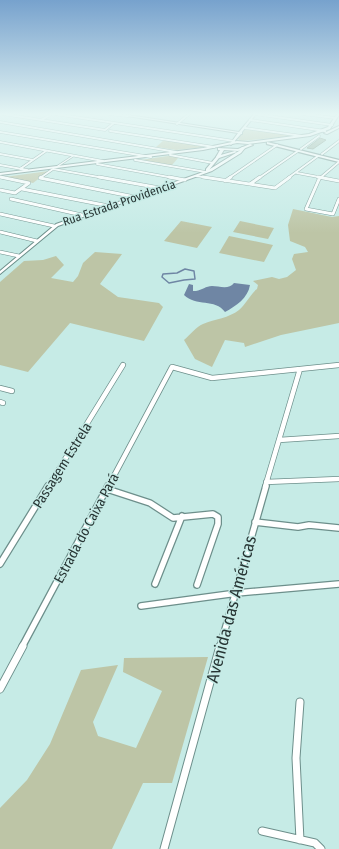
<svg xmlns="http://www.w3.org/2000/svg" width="339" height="849" viewBox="0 0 339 849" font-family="'Fira Sans Condensed',sans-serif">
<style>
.green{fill:#bdc5a6}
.water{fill:#6f86a4}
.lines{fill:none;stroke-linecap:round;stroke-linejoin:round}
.stream{stroke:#6f86a4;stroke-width:1.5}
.building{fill:#96af9c;stroke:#768f7d}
.pedestrian-casing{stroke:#6d8f8b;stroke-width:2.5}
.minor-far4-casing{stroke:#6d8f8b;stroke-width:3}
.minor-far3-casing{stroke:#6d8f8b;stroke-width:4}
.minor-far2-casing{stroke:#6d8f8b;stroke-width:6}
.minor-far1-casing{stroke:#6d8f8b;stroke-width:8}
.minor-casing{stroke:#6d8f8b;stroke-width:9}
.tertiary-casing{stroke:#6d8f8b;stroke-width:2.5}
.secondary-casing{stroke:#6d8f8b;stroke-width:2}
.primary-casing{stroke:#6d8f8b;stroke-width:2}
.pedestrian{stroke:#fff;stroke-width:1.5}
.minor-far4{stroke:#fff;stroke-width:2}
.minor-far3{stroke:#fff;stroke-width:3}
.minor-far2{stroke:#fff;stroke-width:4.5}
.minor-far1{stroke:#fff;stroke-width:5.5}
.minor{stroke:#fff;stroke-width:7}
.tertiary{fill:#fff;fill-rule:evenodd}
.secondary{fill:#fff;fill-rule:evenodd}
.primary{fill:#fff;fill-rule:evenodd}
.labels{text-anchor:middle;stroke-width:3;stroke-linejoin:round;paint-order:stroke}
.far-street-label{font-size:12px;fill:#273534;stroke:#c6ebe6}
.street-label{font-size:14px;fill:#273534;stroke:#c6ebe6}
.near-street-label{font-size:17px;fill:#273534;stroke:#c6ebe6}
</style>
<rect width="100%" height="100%" fill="#c6ebe6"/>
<path class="green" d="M245,128L292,136L240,141L238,139Z
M164,140L205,147L176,150L156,147Z
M168,156L179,157L172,165L140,160Z
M49,171L33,183L4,177Z
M293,209L332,217L339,216V323L281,335L245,347L244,343L225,340L212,367L195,359L184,340C190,335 196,327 203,324C215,319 229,318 239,310C245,305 253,291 257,289L258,285L253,281L272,277L279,279L287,277L296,270L292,259L294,254L308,252L305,247L290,241L288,225Z
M181,221L212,227L197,248L164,241Z
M240,221L274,228L268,239L233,232Z
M229,236L273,245L264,262L219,253Z
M95,252L122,254L100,284L118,297L159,303L163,307L144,341L70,323L28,372L0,365V282L24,261L43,260L56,256L64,265L51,278L73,282L78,276L83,263Z
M208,657L172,783H143L112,849H0V808L27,780L50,744L81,670L118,665L93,722L98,736L136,748L162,691L123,672L124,658Z"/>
<path class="water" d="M234,283L250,285C248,298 236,306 225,312C215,298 196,307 184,295L189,284L193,285V291H196C202,290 206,286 212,286C219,286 229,290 234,283Z"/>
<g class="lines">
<path class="stream" d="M185,269L194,271L195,279L184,280L169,283L162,277L163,274L177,273Z"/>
</g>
<path class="building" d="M320,138L326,140L313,149L307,148Z"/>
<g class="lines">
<defs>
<path id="pedestrian" d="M58,166L73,156"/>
<path id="minor-far4" d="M3,114L105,130L114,123
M55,114L234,141
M109,114L128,116
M255,114L332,125
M303,114L335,118
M41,120L52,114
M250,120L325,131
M0,122L176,152
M177,124L189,114
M245,128L302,136
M110,131L214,147
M0,132L151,157
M0,142L103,161
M301,149L319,136
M0,154L33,160
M322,154L339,141
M170,155L213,163
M135,160L206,172
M97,164L174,178
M0,165L27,170
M20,169L46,151
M297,173L324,178
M196,176L210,178
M0,177L5,178
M40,178L53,169L104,178
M229,178L277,145
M259,178L298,151
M288,178L318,156
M320,178L339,162"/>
<path id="minor-far3" d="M99,177L160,188
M169,177L185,180
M203,177L275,188L290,177
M318,177L339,181
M320,177L306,209L333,214L339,199
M40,178L41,177
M40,178L135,197
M225,181L231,177
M250,184L260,177
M22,189L109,206
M0,190L15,193L29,183L0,177
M11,199L82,215
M0,214L54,226
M0,232L37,241
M0,252L19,256"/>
<path id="minor-far2" d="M0,388L12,391
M0,402L3,403
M279,440L339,436
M266,482L339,479
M48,487L123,365
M108,487L172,367L212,378L339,365
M265,487L300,369"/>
<path id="minor-far1" d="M107,489L150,503L173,518L213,514L218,517V524L197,585
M255,522L298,527L309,525L339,528
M0,564L48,486
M155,584L182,516
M141,606L237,593L339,584
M22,647L108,486
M220,647L266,486"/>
<path id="minor" d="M0,689L23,646
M300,702L296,758L300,840
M262,831L315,843L321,849
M164,849L220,646"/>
<path id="tertiary" d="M267,142L339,160V162L267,144Z"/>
<path id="secondary" d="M254,114H256L242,132V134H241L231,145L230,144L238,133L127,116L128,115L239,132Z
M242,147L245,148L241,153L212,171L58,226L0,274V271L56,224L206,171V169L217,156L235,151L237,152L219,158L209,170L210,169L239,151Z"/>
<path id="primary" d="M337,114H339V115L330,129L310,136L248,144L237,143L203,150L0,175V173L203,148L237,141L248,142L309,134L328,127Z
M339,126V128L327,134L324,133Z
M250,144L253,145L238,151L224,150L219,158L216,157L220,150H218V148L238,149Z"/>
</defs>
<use href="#pedestrian" class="pedestrian-casing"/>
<use href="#minor-far4" class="minor-far4-casing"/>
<use href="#minor-far3" class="minor-far3-casing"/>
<use href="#minor-far2" class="minor-far2-casing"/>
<use href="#minor-far1" class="minor-far1-casing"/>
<use href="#minor" class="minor-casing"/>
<use href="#tertiary" class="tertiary-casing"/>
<use href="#secondary" class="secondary-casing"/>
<use href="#primary" class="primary-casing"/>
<use href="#pedestrian" class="pedestrian"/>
<use href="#minor-far4" class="minor-far4"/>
<use href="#minor-far3" class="minor-far3"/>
<use href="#minor-far2" class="minor-far2"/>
<use href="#minor-far1" class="minor-far1"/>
<use href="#minor" class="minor"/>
<use href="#tertiary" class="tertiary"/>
<use href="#secondary" class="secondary"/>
<use href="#primary" class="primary"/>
</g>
<linearGradient id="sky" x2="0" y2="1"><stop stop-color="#77a2cd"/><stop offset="0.49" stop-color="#e5f6f4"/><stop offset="1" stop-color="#e5f6f4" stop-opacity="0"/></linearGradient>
<rect width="339" height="233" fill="url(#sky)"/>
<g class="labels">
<g class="far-street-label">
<text transform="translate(119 203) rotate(-19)" y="4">Rua Estrada Providencia</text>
</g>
<g class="street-label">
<text transform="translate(62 465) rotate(-58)" y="5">Passagem Estrela</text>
<text transform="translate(86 528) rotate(-62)" y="5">Estrada do Caixa Pará</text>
</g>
<g class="near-street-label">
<text transform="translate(231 609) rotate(-75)" y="6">Avenida das Américas</text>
</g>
</g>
</svg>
